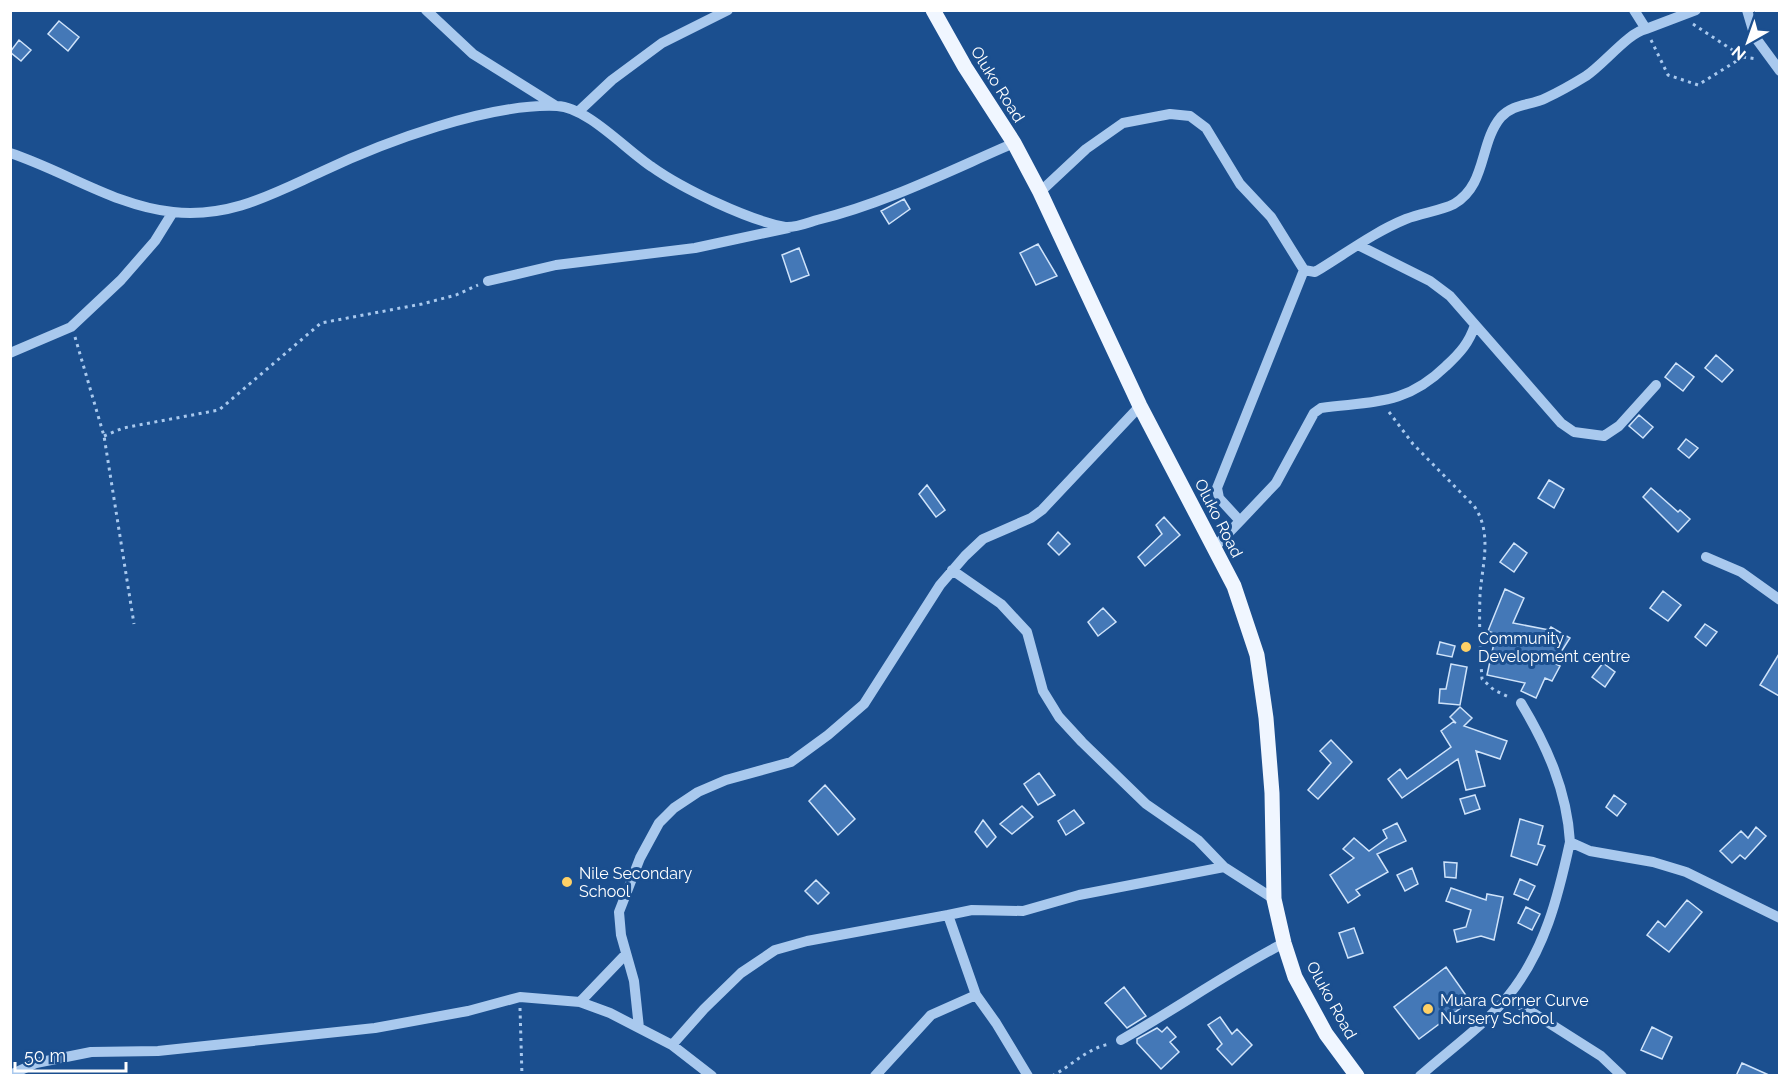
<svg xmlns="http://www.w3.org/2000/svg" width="1790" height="1086" viewBox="0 0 1790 1086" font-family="Raleway,sans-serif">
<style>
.building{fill:#4478b7;stroke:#cfe3fa;stroke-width:1.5}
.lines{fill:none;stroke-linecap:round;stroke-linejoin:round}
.path{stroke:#a9c9ee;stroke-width:3;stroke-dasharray:3 4.5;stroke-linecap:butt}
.minor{stroke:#a9c9ee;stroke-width:10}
.major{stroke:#f0f6ff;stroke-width:15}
.poi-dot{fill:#ffd166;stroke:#1b4f8f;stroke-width:2}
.labels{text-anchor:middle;stroke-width:6;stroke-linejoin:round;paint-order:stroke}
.street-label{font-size:16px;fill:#fff;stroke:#1b4f8f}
.poi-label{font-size:16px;fill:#fff;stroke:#1b4f8f;text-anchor:start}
</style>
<rect width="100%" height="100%" fill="#1b4f8f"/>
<path class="building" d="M59,21L79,37L68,51L48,34Z
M19,40L31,50L21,61L10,52Z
M904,199L910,209L889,224L881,211Z
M1038,244L1057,276L1036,285L1020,253Z
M799,248L809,275L791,282L782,255Z
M1716,355L1733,370L1722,382L1705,368Z
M1676,363L1694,377L1683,391L1665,377Z
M1639,415L1653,427L1643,438L1629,426Z
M1686,439L1698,448L1689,458L1678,449Z
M1549,480L1564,489L1554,508L1538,498Z
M927,485L945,510L936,517L919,494Z
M1651,488L1678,512L1680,510L1690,519L1678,532L1643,497Z
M1164,517L1180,535L1145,566L1138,557L1162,534L1156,525Z
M1058,532L1070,544L1059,555L1048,544Z
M1514,543L1527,553L1514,572L1500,562Z
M1505,589L1524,598L1513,623L1549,630L1551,627L1570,638L1554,663L1560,666L1552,681L1545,678L1536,698L1521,691L1525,683L1487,675L1496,634L1488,631Z
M1663,591L1681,605L1668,621L1650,608Z
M1103,608L1116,622L1098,636L1088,622Z
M1705,624L1717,632L1706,646L1695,637Z
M1440,642L1455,646L1452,657L1437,654Z
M1779,654V696L1760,685Z
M1603,663L1615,672L1605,687L1592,677Z
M1451,664L1467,667L1460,705L1439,703L1440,689H1446Z
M1460,707L1472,718L1464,726L1507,741L1500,759L1476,751L1485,786L1466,790L1458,759L1402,798L1388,779L1400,769L1407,779L1451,747L1441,731L1453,722L1456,723L1450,717Z
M1331,740L1352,762L1318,799L1308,790L1331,763L1320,751Z
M1039,773L1055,795L1038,805L1024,784Z
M825,785L855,819L838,835L809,801Z
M1475,795L1480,809L1465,814L1460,799Z
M1614,795L1626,804L1617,816L1606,807Z
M1022,806L1033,817L1012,834L1000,824Z
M1074,810L1084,823L1066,835L1058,821Z
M1520,819L1543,826L1538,844L1545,846L1537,865L1511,856Z
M983,820L996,837L987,847L975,832Z
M1397,823L1406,841L1377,854L1388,872L1356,890L1360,895L1348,903L1330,875L1354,858L1343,849L1354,838L1369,851L1387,838L1383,830Z
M1756,827L1766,836L1745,859L1740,855L1732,863L1720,851L1741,831L1748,838Z
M1444,862L1457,863L1456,878L1445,877Z
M1412,868L1418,884L1405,891L1397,875Z
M1520,879L1535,886L1528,900L1514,894Z
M816,880L829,893L818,904L805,891Z
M1451,888L1486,900L1487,894L1503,897L1494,940L1481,936L1457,942L1454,930L1466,927L1471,910L1446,901Z
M1687,900L1702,912L1669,952L1647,935L1658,921L1665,927Z
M1526,907L1540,914L1532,930L1518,923Z
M1354,928L1363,953L1348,958L1339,933Z
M1446,967L1470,1001L1419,1039L1394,1007Z
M1124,987L1146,1016L1127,1028L1105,1003Z
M1220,1017L1232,1034L1237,1029L1252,1045L1232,1065L1217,1049L1222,1044L1208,1025Z
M1167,1027L1176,1037L1170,1042L1179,1052L1161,1069L1137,1043V1039L1157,1028L1162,1032Z
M1652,1027L1672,1037L1662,1059L1641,1050Z
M1742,1063L1771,1076H1736Z"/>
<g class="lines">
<path class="path" d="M1693,24L1743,57L1757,59
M1651,40L1668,75L1698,85L1743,57
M75,337L104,436L134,624
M1389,412L1413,444L1474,506C1493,533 1482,565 1480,595C1479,623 1480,651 1482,679L1494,690L1511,698
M104,436L123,428L219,410L321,323L422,304L456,295L478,285
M520,1008L522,1076
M1052,1076C1073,1065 1087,1048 1110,1044"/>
<path class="minor" d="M426,10L473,54L556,106
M1634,10L1646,29L1696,10
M1747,10L1755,37L1780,71
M578,112L612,80L662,43L728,10
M10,153C65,171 115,206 173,212C231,218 272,194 323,171C384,142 489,103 557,106C587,107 626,150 652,167C683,189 748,220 785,227C795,228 807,223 817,220C886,203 949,171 1014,143
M1040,192L1086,149L1123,123L1170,114L1190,116L1206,128L1240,184L1271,217L1304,270L1315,272C1345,254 1374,232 1406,219C1421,213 1440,211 1454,204C1487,185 1479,143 1501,117C1514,103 1530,106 1546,98C1559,92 1573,84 1586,76C1604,64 1629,32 1646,29
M1358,245L1430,281L1450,296L1561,423L1574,432L1604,436L1619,426L1656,385
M488,281L556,265L695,248L788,228
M10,353L71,327L121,280L155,241L173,212
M1240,521L1276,483L1314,413L1321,408C1373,401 1405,406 1446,366C1460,353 1469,343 1475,325
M1214,548L1240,521L1219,498L1217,488L1304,270
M1706,557L1741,572L1780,600
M952,570L1001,604L1027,632L1043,691L1059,717L1082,742L1146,804L1198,840L1224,867
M1521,703C1547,746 1567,791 1570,842L1590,851L1653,862L1686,872L1780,918
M1508,997L1601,1056L1622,1076
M580,1002L626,954
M639,1028L634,981L621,935L619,912L640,858L659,823L674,808L698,792L726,780L791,762L828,735L864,704L940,585L965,556L983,539L1031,518L1042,510L1140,406
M1121,1040C1176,1009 1228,972 1284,943
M672,1045L704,1009L741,973L775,950L807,941L948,915
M10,1075L36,1063L91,1052L158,1051L375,1028L468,1011L520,997L580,1002L610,1013L672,1045L712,1076
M875,1076L931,1015L976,995
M1028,1076L996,1023L976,995L948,915L972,910L1023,911L1079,895L1224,867L1274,899
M1420,1076C1449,1050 1485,1025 1509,995C1545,950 1558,897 1570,842"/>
<path class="major" d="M933,10L965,67L1014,143L1040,192L1140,406L1234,586L1257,655L1266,718L1272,793L1274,899L1284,943L1295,977L1326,1034L1357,1076"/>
</g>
<g class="poi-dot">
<circle cx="1466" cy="647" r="6"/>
<circle cx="567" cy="882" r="6"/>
<circle cx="1428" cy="1009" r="6"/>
</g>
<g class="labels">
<g class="street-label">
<text transform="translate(998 84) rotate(58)" y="6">Oluko Road</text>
<text transform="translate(1219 518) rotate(63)" y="6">Oluko Road</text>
<text transform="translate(1332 1000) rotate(61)" y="6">Oluko Road</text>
</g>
<g class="poi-label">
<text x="1478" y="644">Community<tspan x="1478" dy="18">Development centre</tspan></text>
<text x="579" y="879">Nile Secondary<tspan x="579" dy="18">School</tspan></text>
<text x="1440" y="1006">Muara Corner Curve<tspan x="1440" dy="18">Nursery School</tspan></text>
</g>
</g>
<rect width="1790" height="1086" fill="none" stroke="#ffffff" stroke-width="24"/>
<g transform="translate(1748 42) rotate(220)" stroke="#1b4f8f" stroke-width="4.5" paint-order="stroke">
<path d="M0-4.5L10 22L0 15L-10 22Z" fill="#ffffff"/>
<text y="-9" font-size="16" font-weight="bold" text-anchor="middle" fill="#ffffff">N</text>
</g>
<path d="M15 1062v9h111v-9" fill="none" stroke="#ffffff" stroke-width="3"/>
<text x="24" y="1062" font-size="18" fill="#ffffff" stroke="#1b4f8f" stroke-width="4.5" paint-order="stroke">50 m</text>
</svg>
